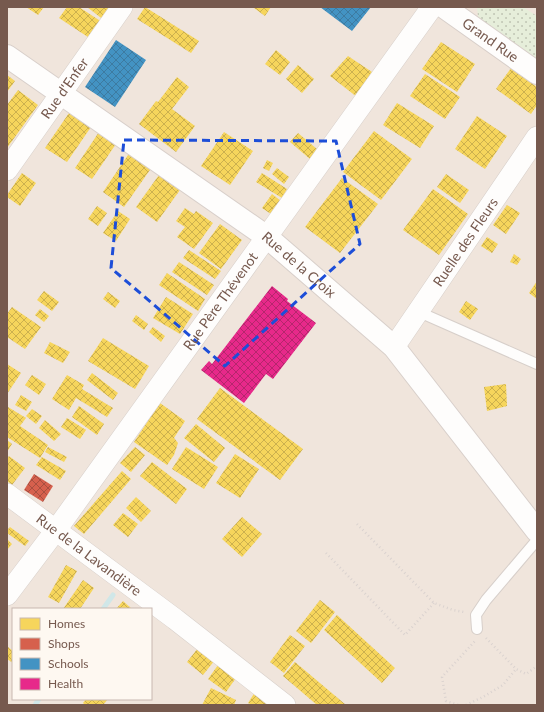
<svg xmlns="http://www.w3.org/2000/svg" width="544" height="712" viewBox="0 0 544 712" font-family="Lato,sans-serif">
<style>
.residential{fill:#f0e5dc;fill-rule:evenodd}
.park{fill:url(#park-dots)}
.homes{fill:url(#homes-cross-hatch)}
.shops{fill:url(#shops-cross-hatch)}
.schools{fill:url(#schools-cross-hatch)}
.health{fill:url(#health-cross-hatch)}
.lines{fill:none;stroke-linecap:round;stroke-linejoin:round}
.stream{stroke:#d0e7e8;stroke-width:5}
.lane-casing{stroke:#d7cfca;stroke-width:12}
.street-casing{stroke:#d7cfca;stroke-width:22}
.secondary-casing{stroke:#d8cfca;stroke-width:24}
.path{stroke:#dad2cf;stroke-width:2.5;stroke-dasharray:1 3;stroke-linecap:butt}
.lane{stroke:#fefdfc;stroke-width:10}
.street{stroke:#fefdfc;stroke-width:21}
.secondary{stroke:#fefdfc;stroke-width:22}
.marked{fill:none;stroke:#1d4ed8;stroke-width:3;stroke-dasharray:8 5;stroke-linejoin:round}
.labels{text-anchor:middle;stroke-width:4;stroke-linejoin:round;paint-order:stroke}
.street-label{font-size:14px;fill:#76594e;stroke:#fef8f1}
</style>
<defs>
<pattern id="park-dots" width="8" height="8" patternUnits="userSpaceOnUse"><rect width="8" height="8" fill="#e6eeda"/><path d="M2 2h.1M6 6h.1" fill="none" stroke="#bfc4b3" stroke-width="1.8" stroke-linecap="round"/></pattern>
<pattern id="homes-cross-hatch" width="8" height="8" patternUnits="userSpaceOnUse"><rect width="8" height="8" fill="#f6d55c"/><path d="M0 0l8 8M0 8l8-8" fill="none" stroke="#ccb04e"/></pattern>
<pattern id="shops-cross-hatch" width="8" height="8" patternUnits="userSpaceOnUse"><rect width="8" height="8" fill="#d6604d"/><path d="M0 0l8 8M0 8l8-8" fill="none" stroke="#a94f40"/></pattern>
<pattern id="schools-cross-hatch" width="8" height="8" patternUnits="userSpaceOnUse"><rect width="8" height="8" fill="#4393c3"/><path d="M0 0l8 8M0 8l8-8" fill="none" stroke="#3d7ba1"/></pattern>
<pattern id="health-cross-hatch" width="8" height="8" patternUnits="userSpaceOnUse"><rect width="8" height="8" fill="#e7298a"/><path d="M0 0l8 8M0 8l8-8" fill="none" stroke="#b6266d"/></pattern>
</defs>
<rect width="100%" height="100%" fill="#f8f3ee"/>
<path class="residential" d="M7,7H537V705H7ZM13,609H151V699H13Z"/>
<path class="park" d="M477,7H523L537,16V59L478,17Z"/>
<path class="homes" d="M26,7H44L38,15Z
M67,7H79L105,24L94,41L59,18Z
M87,7H113L105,21Z
M145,7L199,41L191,53L137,19Z
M255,7H271L265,16L254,8Z
M441,42L475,64L457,92L422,69Z
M276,50L290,62L280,75L265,64Z
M348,56L375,74L357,97L330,76Z
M298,65L314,79L302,93L286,79Z
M511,68L537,87V105L531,114L496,89Z
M425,74L460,97L445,119L410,96Z
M7,75L15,81L7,92Z
M177,77L189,87L172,109L195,126L176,152L139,124L156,101L158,102Z
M18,90L38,105L7,148V105Z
M397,103L434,126L420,148L383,125Z
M69,113L91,127L67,162L45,148Z
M477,116L507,136L485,169L455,149Z
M101,129L118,141L92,179L75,168Z
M374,131L412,159L381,200L343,172Z
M224,132L253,151L230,185L201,166Z
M298,133L318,150L310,159L290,142Z
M130,152L152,167L124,207L103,192Z
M267,160L273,163L269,171L263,168Z
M277,168L289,177L284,184L272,174Z
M22,173L36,183L20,206L7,197V195Z
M262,173L287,189L282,198L256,182Z
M446,174L469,190L460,203L437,187Z
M159,175L180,190L157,222L136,207Z
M342,178L378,204L340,253L305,227Z
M433,189L468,214L439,255L403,230Z
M272,194L281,201L271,214L262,208Z
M507,205L520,213L506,234L493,225Z
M97,206L107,213L98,226L88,219Z
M185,208L194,214L196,211L213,223L194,249L177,237L185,227L176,221Z
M118,211L130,219L116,241L103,233Z
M220,224L242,240L221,269L199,253Z
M487,237L498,244L492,253L481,246Z
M189,250L221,271L215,279L183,258Z
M514,254L521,259L517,265L510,262Z
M179,262L214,285L207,295L172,272Z
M167,273L205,299L198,311L159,285Z
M537,281V299L529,293Z
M44,291L59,302L52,311L37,300Z
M108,292L120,301L115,308L103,299Z
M166,297L193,314L180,334L153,318Z
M466,301L478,309L470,320L459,312Z
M12,307L41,327L25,349L7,337V314Z
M40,309L49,316L44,322L35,315Z
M136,315L148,324L144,330L132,321Z
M153,327L165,336L161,342L149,332Z
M103,338L149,366L135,389L88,361Z
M50,342L70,352L63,363L44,353Z
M7,364L21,373L7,394Z
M92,373L118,393L113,400L87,380Z
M32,375L46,384L39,395L25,385Z
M67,375L84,385L82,389L113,408L107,417L76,398L69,410L52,399Z
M506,384L507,406L487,411L484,387Z
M220,388L303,449L280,480L197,419Z
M21,395L32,402L26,411L15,405Z
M160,403L185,421L174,438L178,443L174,455L167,465L134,442Z
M79,406L104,424L97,435L72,417Z
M8,407L26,418L20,426L48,445L40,458L7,437V409Z
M32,409L42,416L36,424L26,416Z
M67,418L86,430L80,439L61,427Z
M45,420L61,434L54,441L39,428Z
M196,424L225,448L214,462L184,438Z
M7,440L12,444L7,452Z
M48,447L67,457L64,462L45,452Z
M135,447L145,455L131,472L120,463Z
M186,447L218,467L204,489L172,469Z
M235,454L259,469L240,498L216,483Z
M9,456L25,468L12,485L7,481V459Z
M42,457L66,471L60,480L36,465Z
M152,462L187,489L176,504L140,476Z
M122,471L131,479L84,534L74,526Z
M136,497L151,511L141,522L126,508Z
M123,513L138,524L128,537L113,525Z
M242,517L262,534L242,557L222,539Z
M10,527L29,541L25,546L7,533V530Z
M7,539L12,544L7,550Z
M66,565L77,571L59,603L48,597Z
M83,580L94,588L80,609H63Z
M320,600L335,612L311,643L296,631Z
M123,601L132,609H116Z
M337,615L395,668L382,683L324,630Z
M290,635L305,646L284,673L270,662Z
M8,647L13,651V663L7,659Z
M198,648L215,660L203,675L187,662Z
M295,662L346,705H317L283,676Z
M218,665L236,678L226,692L208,679Z
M211,688L236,700L234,705H202Z
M255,692L269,700L266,705H252L248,703Z
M86,699H108L103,705H85L83,703Z"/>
<path class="shops" d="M34,474L53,486L43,502L24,490Z"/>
<path class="schools" d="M320,7H371L352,31Z
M116,40L146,60L115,107L85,87Z"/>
<path class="health" d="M272,286L288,299L287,301L316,323L273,379L266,374L244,403L201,370L209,361L212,364Z"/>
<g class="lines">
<path class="stream" d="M103,609L113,595
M35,705L39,699"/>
<defs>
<path id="lane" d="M419,312L537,364
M477,629L476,615L486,600L537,540"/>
<g id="street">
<path id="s1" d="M7,170L122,7"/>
<path id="s2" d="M394,347L537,137"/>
<path id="s3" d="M7,494L175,619L285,705"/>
<path id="s4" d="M7,595L56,530L432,7"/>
</g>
<g id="secondary">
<path id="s5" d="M444,7L537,73"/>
<path id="s6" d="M7,56L267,237L394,347L537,531"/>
</g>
</defs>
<use href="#lane" class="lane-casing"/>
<use href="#street" class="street-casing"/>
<use href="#secondary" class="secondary-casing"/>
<path class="path" d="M357,524L434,603L453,610L464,612
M326,553L405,635L434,603
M486,638L516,669L526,674L537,666
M458,705L446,701L442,677L475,641
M466,705L483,697L503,685L516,669"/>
<use href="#lane" class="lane"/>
<use href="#street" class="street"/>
<use href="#secondary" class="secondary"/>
</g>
<path class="marked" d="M124,140L336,141L360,244L225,366L111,268Z"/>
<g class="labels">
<g class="street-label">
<text dy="5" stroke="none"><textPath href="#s5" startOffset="57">Grand Rue</textPath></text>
<text dy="5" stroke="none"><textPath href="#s1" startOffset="100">Rue d'Enfer</textPath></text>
<text dy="5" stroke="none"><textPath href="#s2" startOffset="127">Ruelle des Fleurs</textPath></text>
<text dy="5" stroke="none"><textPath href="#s6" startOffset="359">Rue de la Croix</textPath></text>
<text dy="5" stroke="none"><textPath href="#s4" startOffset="363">Rue Père Thévenot</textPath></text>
<text dy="5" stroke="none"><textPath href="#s3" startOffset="102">Rue de la Lavandière</textPath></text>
</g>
</g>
<rect width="544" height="712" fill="none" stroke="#76594e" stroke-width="16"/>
<rect x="12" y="608" width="140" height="92" fill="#fef8f1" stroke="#c8b8b0"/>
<rect x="20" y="618" width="20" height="12" fill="#f6d55c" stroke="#c8b8b0"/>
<text x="48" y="628" font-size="12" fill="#76594e">Homes</text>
<rect x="20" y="638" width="20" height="12" fill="#d6604d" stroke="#c8b8b0"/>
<text x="48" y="648" font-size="12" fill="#76594e">Shops</text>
<rect x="20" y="658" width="20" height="12" fill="#4393c3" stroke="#c8b8b0"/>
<text x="48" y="668" font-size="12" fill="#76594e">Schools</text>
<rect x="20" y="678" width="20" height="12" fill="#e7298a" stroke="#c8b8b0"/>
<text x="48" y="688" font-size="12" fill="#76594e">Health</text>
</svg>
